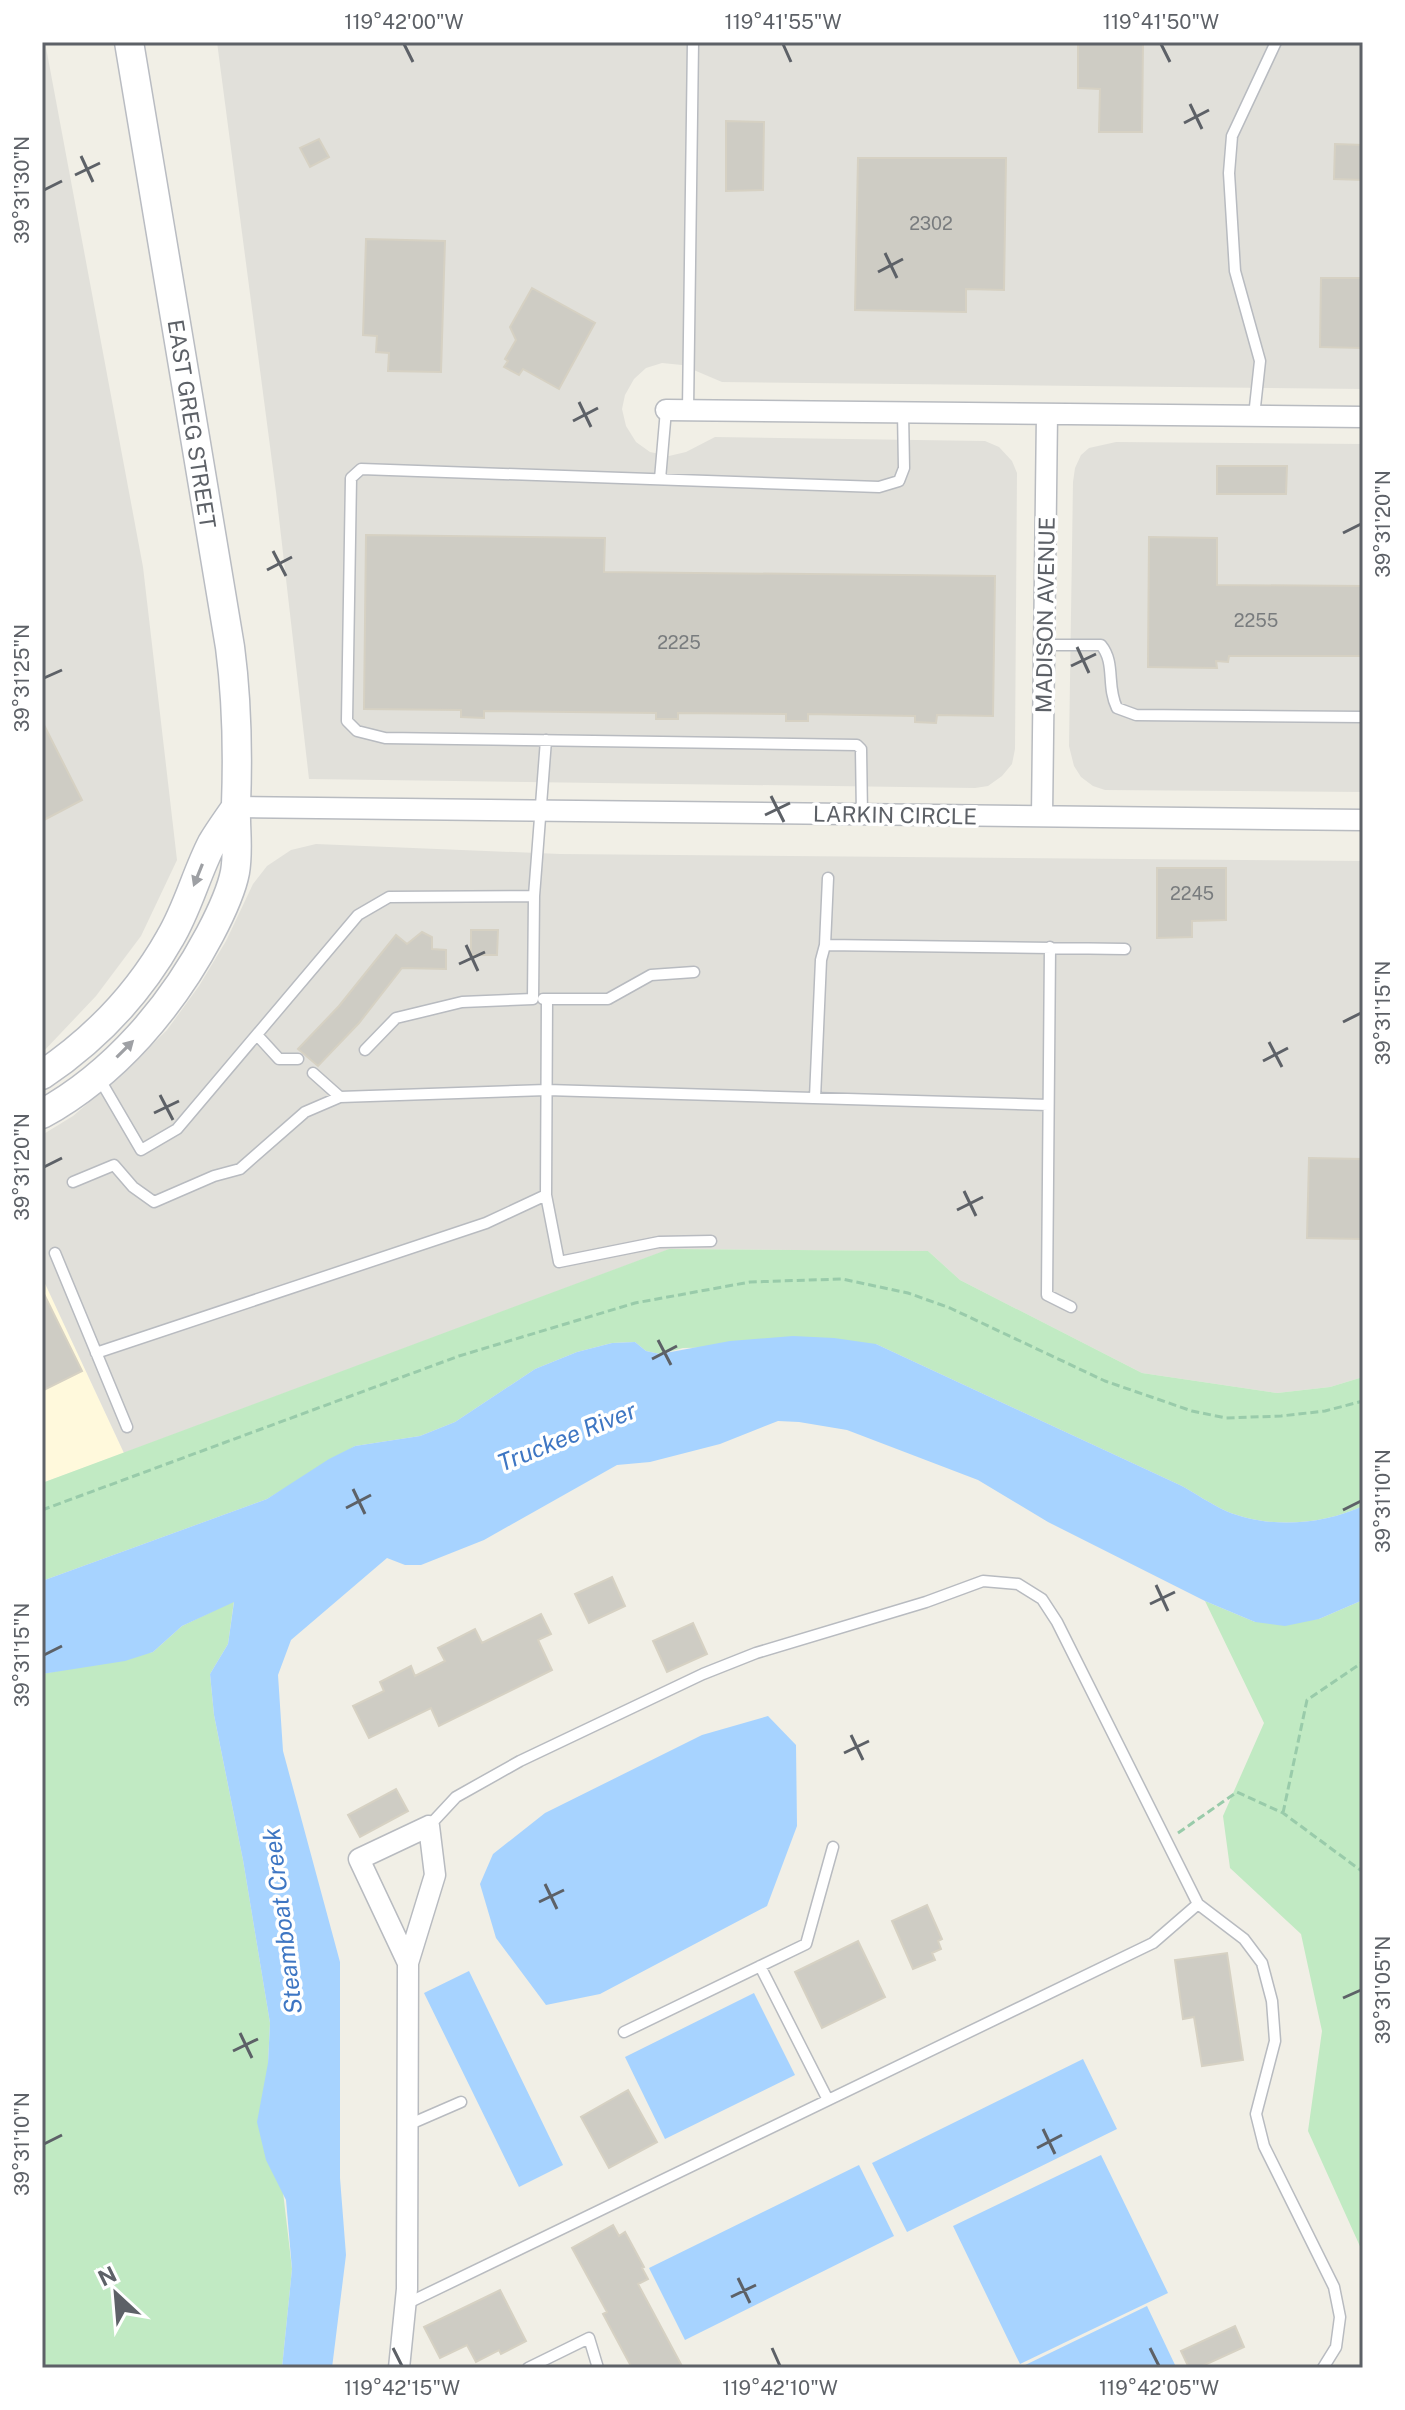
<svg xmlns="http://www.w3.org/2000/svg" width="1405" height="2410" viewBox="0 0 1405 2410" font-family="'Public Sans',sans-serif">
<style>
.commercial{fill:#fff9dc}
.industrial{fill:#e1e0da}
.green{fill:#c1eac3}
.water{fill:#a7d3ff}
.building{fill:#ceccc4;stroke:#d6d1c3;stroke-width:2}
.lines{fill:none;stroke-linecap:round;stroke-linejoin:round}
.lane-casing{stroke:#b8bbc0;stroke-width:13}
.street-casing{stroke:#b8bbc0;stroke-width:23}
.secondary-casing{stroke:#b9bcc2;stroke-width:31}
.path{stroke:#99cbaa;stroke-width:3;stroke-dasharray:8 4;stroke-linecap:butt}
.lane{stroke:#fff;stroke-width:10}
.street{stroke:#fff;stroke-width:20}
.secondary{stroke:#fff;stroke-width:28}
.oneway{fill:#9ea0a4}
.ticks{fill:none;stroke:#5d6167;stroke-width:3}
.labels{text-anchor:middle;stroke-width:7;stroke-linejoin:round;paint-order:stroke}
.number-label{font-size:18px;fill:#797c7e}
.street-label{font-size:22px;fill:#5d6167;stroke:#fff}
.water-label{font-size:24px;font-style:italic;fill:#3e76c3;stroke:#fff}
.neatline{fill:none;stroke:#5d6167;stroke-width:3}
.ticks-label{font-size:20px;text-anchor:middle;fill:#5d6167}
</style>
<rect width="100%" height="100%" fill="#f1efe6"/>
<path class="commercial" d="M42,1277L124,1453L42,1483Z"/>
<path class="industrial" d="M42,42H45L143,567L177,860L141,936L96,996L42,1053Z
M217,42H1363V389L722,382L682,365L662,363L646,368L634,379L625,395L622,409L626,426L636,442L650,452L669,456L686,452L715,437L985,441L999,447L1012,461L1017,473L1015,749L1012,764L1002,776L988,786L975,788L309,779L276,492Z
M1116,442L1363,444V792L1105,790L1093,786L1081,777L1074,766L1069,746L1073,482L1075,468L1081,455L1089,448Z
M316,844L560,854L1363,861V1377L1330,1387L1277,1393L1142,1373L960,1280L928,1251L670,1249L124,1453L42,1277V1135L73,1116L123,1073L167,1030L199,986L226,941L253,884L267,866L291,850Z"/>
<path class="green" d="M669,1249L928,1251L960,1280L1142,1373L1277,1393L1330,1387L1363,1377V1506C1322,1525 1268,1529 1226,1511C1211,1504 1196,1494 1182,1486L876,1344L683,1348L660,1354L646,1351L635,1342L612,1343L577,1352L535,1369L455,1422L420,1436L355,1446L267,1499L42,1581V1483Z
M1363,1600V2253L1308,2131L1322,2031L1301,1934L1230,1868L1223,1816L1264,1723L1205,1601L1255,1622L1319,1619Z
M234,1601L228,1644L210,1674L214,1715L243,1860L270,2023L268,2063L292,2269L282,2368H42V1674L153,1652L182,1626Z"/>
<path class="water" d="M793,1336L834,1338L876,1344L1182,1486C1196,1494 1211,1504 1226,1511C1268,1529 1322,1525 1363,1506V1600L1319,1619L1285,1626L1255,1622L1205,1601L1048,1522L978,1480L847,1430L799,1422L778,1421L720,1444L650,1462L617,1465L484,1540L421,1565H405L387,1558L291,1640L278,1675L283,1751L340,1962V2178L346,2255L332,2368H282L292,2269L286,2200L266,2160L257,2122L268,2063L270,2023L243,1860L214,1715L210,1674L228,1644L234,1602L182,1626L153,1652L125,1661L42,1674V1581L267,1499L329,1459L355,1446L420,1436L455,1422L535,1369L577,1352L612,1343L635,1342L646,1351L660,1354L730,1341Z
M768,1716L796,1745L797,1826L767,1906L600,1994L546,2005L496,1938L480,1884L493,1854L545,1813L702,1735Z
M469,1971L563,2165L519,2187L424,1993Z
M754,1993L795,2075L665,2139L625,2057Z
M1083,2059L1117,2129L907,2232L872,2163Z
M1101,2155L1168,2293L1020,2364L953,2226Z
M859,2165L894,2236L685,2340L649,2268Z
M1147,2306L1176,2367L1019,2368Z"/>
<path class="building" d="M1078,42H1143L1142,132H1099L1100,89L1078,88Z
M726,121L764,122L763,190L726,191Z
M319,139L329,157L310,167L300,148Z
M1335,144L1363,145V180L1334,179Z
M858,158H1006L1004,290L966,289V312L855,310Z
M366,239L445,241L441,372L388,371L389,353L376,352L377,336L363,335Z
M1321,278H1363V348L1320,347Z
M532,288L595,323L559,389L523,369L519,375L504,367L508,361L505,359L516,340L510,327Z
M1217,466H1287L1286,494H1217Z
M366,535L605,538L604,572L995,576L993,716L937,715L936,723L915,722V716L808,714V721H786V714L678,713V719H656V713L484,711V718L461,717V710L364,709Z
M1149,537L1217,538V585L1363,586V656H1229L1228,662L1216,661L1217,668L1148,667Z
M42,721L82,800L42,821Z
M1157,868H1226V920L1192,921V937L1157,938Z
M471,930H498L497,955H471Z
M422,932L432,937V949L446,950V969L402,968L359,1023L318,1066L298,1049L339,1006L396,935L407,944Z
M1309,1158L1363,1159V1239L1307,1238Z
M42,1290L82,1371L42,1391Z
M612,1577L625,1606L589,1623L575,1594Z
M541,1614L551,1634L538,1640L552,1670L439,1726L431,1708L369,1738L353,1706L384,1691L380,1682L411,1666L415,1676L445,1661L438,1648L475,1629L482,1643Z
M693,1623L707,1654L667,1672L653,1641Z
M396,1789L408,1811L360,1837L348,1815Z
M927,1905L942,1939L938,1941L941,1949L932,1953L935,1960L913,1969L892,1921Z
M858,1941L885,1997L822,2028L795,1972Z
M1227,1953L1243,2060L1202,2066L1194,2017L1183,2019L1175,1960Z
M628,2090L657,2142L609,2168L581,2117Z
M613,2225L619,2236L625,2232L644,2267L642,2268L648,2279L638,2284L683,2368H632L603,2314L607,2312L572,2248Z
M500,2290L526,2341L501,2354L499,2350L476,2362L467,2345L440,2358L424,2327Z
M1235,2326L1244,2347L1198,2368H1189L1181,2351Z"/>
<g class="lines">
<defs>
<path id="lane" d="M688,410L693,42
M1254,416L1260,361L1235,271L1229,173L1232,136L1276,42
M660,479L666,410
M1044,645H1101C1116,663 1106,686 1117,708L1136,715L1363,717
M862,815L861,749L857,745L385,738L357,731L347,721L351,478L361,469L879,487L899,481L904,468L903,412
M825,945L828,878
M1050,947L1047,1295L1071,1307
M543,999H608L651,975L694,972
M257,1035L279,1059H298
M365,1050L396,1018L462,1002L533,999L534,896
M313,1073L340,1097
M99,1078L141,1150L177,1129L358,915L389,897L534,896L546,740
M815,1098L821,960L825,945L1125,949
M73,1182L114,1165L133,1187L154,1202L214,1176L240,1169L305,1112L340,1097L547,1090L1048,1105
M546,1195L559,1262L659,1242L711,1241
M55,1253L127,1427
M96,1353L486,1223L546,1195L547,999
M429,1826L456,1797L520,1761L703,1674L756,1653L926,1602L983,1581L1018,1584L1042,1599L1057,1622L1198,1904
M760,1966L828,2100
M624,2032L806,1944L833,1847
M408,2125L461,2102
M406,2304L1153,1943L1198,1904L1244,1939L1262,1963L1272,2001L1275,2041L1256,2114L1264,2146L1334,2287L1340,2317L1336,2347L1323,2368
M528,2368L589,2338L598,2368"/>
<path id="street" d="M666,410L1363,417
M236,807L1363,820
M1042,816L1047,414
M399,2368L407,2289L408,1963L435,1875L429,1826L359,1859L408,1963"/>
<path id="secondary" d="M42,1075C94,1040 139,993 170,938C188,908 196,874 212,843C219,831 228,819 236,807
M42,1114C115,1074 172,1006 210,934C220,915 231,893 235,872C239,849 235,827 236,805C238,751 237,700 230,647L129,42"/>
</defs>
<use href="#lane" class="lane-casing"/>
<use href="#street" class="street-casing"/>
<use href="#secondary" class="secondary-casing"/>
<path class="path" d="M42,1510L459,1356L635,1303L750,1282L842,1279L908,1293L950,1308L1105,1381L1192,1411L1226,1418L1281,1416L1325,1411L1363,1401
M1283,1813L1307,1700L1363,1662
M1178,1833L1237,1792L1283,1813L1363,1872"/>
<use href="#lane" class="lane"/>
<use href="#street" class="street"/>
<use href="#secondary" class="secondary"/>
</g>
<defs><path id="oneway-solid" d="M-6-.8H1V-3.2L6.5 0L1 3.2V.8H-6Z" transform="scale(2)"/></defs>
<g class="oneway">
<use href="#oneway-solid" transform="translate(198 875) rotate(112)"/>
<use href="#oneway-solid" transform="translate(125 1049) rotate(-45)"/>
</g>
<path class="ticks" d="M404,44L413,62M783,44L791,62M1161,44L1170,62M1190,104L1202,129M1184,123L1209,110M81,156L93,182M75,175L100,163M44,190L62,181M885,253L897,278M878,272L903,259M579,402L591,427M573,421L598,408M1343,533L1361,524M273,551L286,576M267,570L292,557M1077,647L1089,673M1071,666L1096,654M44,678L62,670M771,796L784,822M765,815L790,803M466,945L478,971M459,964L485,952M1343,1022L1361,1013M1269,1042L1282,1067M1263,1061L1288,1048M160,1095L173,1120M154,1113L179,1101M44,1167L62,1158M964,1191L976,1216M957,1210L983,1197M658,1340L671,1365M652,1359L677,1346M353,1489L365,1514M346,1508L371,1495M1343,1510L1361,1501M1156,1585L1168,1611M1150,1604L1175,1592M44,1655L62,1646M851,1735L863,1760M844,1753L869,1741M545,1884L557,1909M539,1902L564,1890M1343,1998L1361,1990M240,2033L252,2058M233,2051L258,2039M1043,2129L1055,2154M44,2144L62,2135M1037,2148L1062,2135M738,2278L750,2303M731,2297L756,2285M393,2348L402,2366M772,2348L780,2366M1150,2348L1159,2366"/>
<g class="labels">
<g class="number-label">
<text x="931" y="230">2302</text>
<text x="1256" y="627">2255</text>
<text x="679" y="649">2225</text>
<text x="1192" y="900">2245</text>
</g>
<g class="street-label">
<text transform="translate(192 424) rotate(81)" y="8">EAST GREG STREET</text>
<text transform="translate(1045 615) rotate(-89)" y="8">MADISON AVENUE</text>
<text transform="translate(895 815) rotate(1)" y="8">LARKIN CIRCLE</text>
</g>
<g class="water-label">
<text transform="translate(567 1437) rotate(-22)" y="8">Truckee River</text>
<text transform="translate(283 1921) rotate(-97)" y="8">Steamboat Creek</text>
</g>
</g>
<rect width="1405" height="2410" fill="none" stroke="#ffffff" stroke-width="88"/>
<g transform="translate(116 2294) rotate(334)" stroke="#ffffff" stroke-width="6" paint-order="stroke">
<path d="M0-6L14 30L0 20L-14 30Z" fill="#5d6167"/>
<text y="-12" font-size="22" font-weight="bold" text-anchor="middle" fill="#5d6167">N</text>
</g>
<rect x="44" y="44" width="1317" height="2322" class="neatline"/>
<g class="ticks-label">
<text x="404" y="29">119°42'00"W</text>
<text x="783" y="29">119°41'55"W</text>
<text x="1161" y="29">119°41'50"W</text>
<text transform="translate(22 190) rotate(-90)" y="7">39°31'30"N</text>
<text transform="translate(1383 524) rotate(-90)" y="7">39°31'20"N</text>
<text transform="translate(22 678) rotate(-90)" y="7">39°31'25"N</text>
<text transform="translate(1383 1013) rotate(-90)" y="7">39°31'15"N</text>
<text transform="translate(22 1167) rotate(-90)" y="7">39°31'20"N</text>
<text transform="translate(1383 1501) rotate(-90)" y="7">39°31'10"N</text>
<text transform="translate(22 1655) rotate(-90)" y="7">39°31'15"N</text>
<text transform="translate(1383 1990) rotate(-90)" y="7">39°31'05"N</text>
<text transform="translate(22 2144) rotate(-90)" y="7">39°31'10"N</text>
<text x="402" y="2395">119°42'15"W</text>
<text x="780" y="2395">119°42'10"W</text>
<text x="1159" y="2395">119°42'05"W</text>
</g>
</svg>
